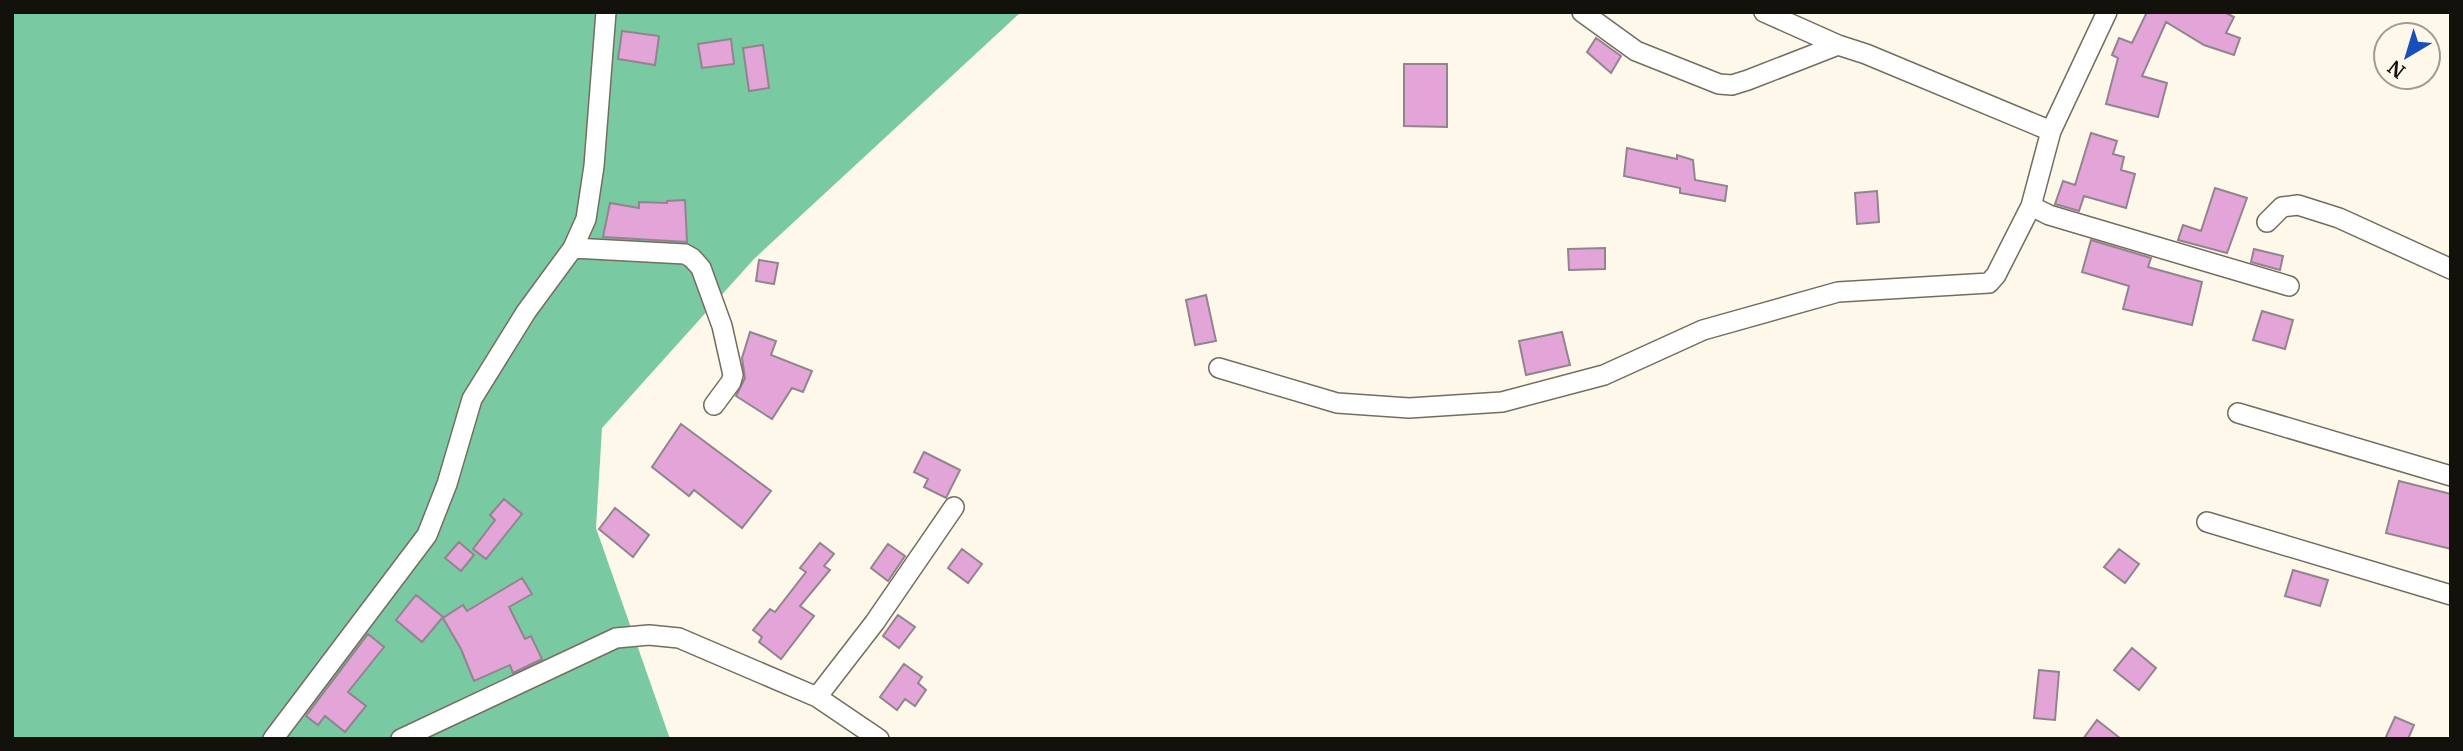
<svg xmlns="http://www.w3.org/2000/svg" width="2463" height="751" viewBox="0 0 2463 751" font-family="Merriweather,serif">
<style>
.forest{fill:#79caa2}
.building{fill:#e3a5d7;stroke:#92848f;stroke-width:2}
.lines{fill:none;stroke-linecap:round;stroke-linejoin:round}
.minor-casing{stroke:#736d5e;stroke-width:22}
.minor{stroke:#fff;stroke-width:19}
</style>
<rect width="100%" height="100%" fill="#fef8ea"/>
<path class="forest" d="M12,12H1021L754,259L602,428L596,528L670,739H12Z"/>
<path class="building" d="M2147,12H2224L2234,17L2226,33L2240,38L2234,55L2204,45L2166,22L2142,76L2167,83L2158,117L2106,104L2118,58L2112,55L2119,38L2132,43Z
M622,31L659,36L655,65L618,59Z
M1596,38L1621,56L1611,73L1587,52Z
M731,39L734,64L702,68L698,44Z
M763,45L769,88L749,91L743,48Z
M1404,64H1447V127L1404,126Z
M2091,133L2117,141L2113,154L2124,157L2121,170L2135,174L2126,208L2084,196L2079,211L2055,204L2063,181L2075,185Z
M1627,148L1677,159V155L1693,160L1695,180L1727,186L1725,201L1680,193V188L1624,176Z
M2215,188L2247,198L2227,253L2178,240L2183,225L2201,231Z
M1877,191L1879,222L1857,224L1855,193Z
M685,200L687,242L603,237L610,203L639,208V202L667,203V201Z
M2091,240L2151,258L2148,267L2202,282L2192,325L2123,309L2129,286L2082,272Z
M1605,248V269L1569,270L1568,249Z
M2254,249L2283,256L2280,270L2251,262Z
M759,260L778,263L774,284L756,281Z
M1206,295L1216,341L1195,345L1186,300Z
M2262,311L2293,320L2285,349L2253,340Z
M750,332L776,341L771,355L812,371L803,392L792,388L772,419L736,396L745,378L742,358Z
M1562,332L1570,365L1526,375L1519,341Z
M681,424L771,491L742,528L694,490L689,496L652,467Z
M924,452L960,470L946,498L924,487L928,479L914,472Z
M2399,481L2451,494V549L2386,533Z
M504,499L522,514L486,559L473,549L495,520L490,515Z
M615,508L649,535L633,557L599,529Z
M459,542L474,555L461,571L445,558Z
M820,543L834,554L824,566L830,570L800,606L814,616L781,659L759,642L762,637L753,630L770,609L775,612L806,572L800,568Z
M888,544L905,556L888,581L871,568Z
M962,549L982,564L968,583L948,568Z
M2119,549L2139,564L2125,583L2104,567Z
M2293,570L2328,580L2320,606L2285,596Z
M522,578L532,594L509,607L525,639L531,636L542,659L513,673L510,665L474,681L461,649L443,618L463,605L467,611Z
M416,595L443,617L422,642L396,620Z
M898,615L915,627L899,648L883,636Z
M368,634L384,647L348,692L366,706L345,732L325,716L318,725L306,716Z
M2132,648L2156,668L2139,690L2114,670Z
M904,664L922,677L918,683L926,690L915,706L905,699L897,710L880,697Z
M2039,670L2059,672L2055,720L2034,718Z
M2395,717L2414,725L2408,739H2385Z
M2097,720L2121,739H2083Z"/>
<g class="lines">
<defs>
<path id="minor" d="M1582,12L1636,51L1719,84L1732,85L1748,80L1838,45L1866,54L2051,131
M1764,12L1838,45
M2031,206L2049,215L2289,286
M2267,222L2282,207L2298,205L2339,218L2451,269
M573,248L685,254L692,258L701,268L722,326L733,375L731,382L714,405
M1219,368L1337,403L1409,408L1502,402L1604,375L1703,330L1838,292L1989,283L1996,275L2031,206L2051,131L2107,12
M2238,413L2451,476
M2207,522L2451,595
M817,697L875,622L954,507
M273,739L427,535L447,484L472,399L526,312L573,248L586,219L594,166L606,12
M401,739L616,638L649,635L679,638L817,697L879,739"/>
</defs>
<use href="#minor" class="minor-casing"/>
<use href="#minor" class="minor"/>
</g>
<rect width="2463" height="751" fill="none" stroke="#13110b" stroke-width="28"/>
<g transform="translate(2407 56) rotate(218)"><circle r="33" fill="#fef8ea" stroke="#a09c91" stroke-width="2"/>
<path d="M0-5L12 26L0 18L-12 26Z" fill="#174fbb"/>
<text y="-10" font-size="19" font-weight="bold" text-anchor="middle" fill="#13110b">N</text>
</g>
</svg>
